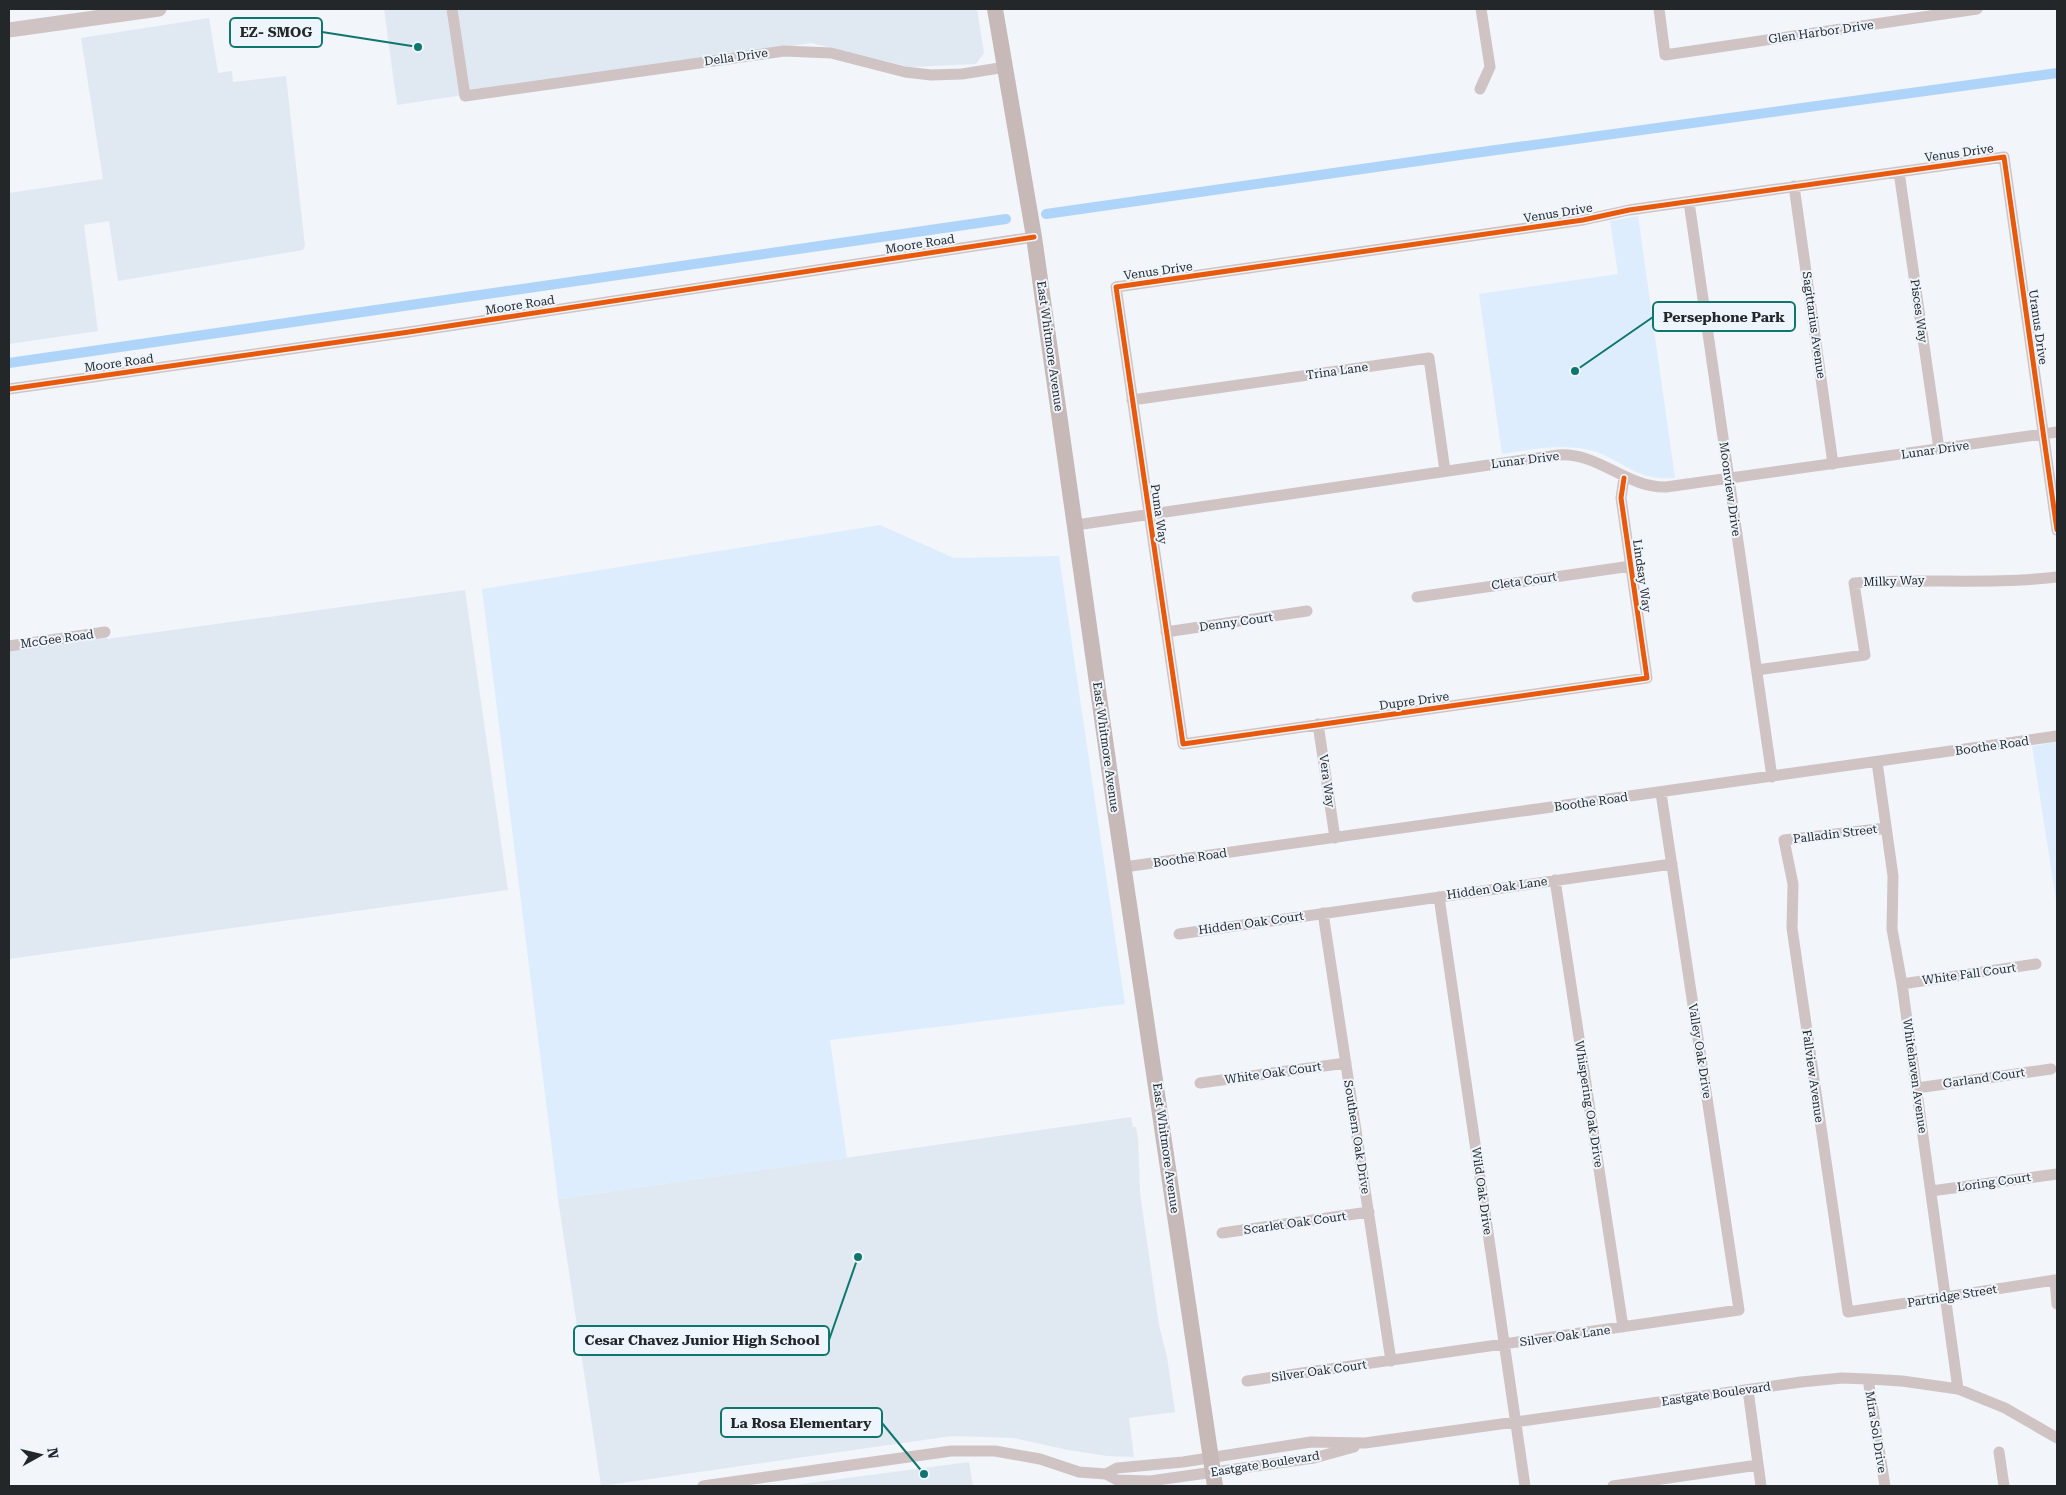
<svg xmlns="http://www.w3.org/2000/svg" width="2066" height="1495" viewBox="0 0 2066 1495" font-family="'Roboto Serif',serif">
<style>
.built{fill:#e0e9f2}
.green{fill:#deedfd}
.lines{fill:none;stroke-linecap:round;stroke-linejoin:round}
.canal{stroke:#afd4f9;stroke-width:10}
.minor{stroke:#cfc3c3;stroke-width:11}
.tertiary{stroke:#cfc3c3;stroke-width:15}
.secondary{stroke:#c8b9b9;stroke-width:16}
.cycleway-casing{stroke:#eef5fd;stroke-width:8}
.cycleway{stroke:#e8590c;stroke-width:5}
.labels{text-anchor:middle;stroke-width:4;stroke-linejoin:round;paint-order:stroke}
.street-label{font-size:12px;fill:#242729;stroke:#eef5fd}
.leader{fill:none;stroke:#0f766e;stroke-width:2}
.callout-dot{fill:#0f766e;stroke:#eef5fd;stroke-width:2}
.callout{fill:#eef5fd;stroke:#0f766e;stroke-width:2}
.callout-label{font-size:14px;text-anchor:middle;font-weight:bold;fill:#242729}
</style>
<rect width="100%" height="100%" fill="#f2f5fa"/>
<path class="built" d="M384,9H977L984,53L976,64L910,67L811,43L397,105Z
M209,18L218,73L232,71L233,82L286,76L305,246L303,250L118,281L109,221L84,225L98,331L9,344V193L103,179L81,38Z
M465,590L508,890L9,959V646L105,632L107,639Z
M1131,1117L1133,1127H1136L1138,1139L1140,1193L1159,1325L1167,1357L1175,1412L1129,1418L1134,1457L1107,1456L1068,1450L1014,1438L952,1436L601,1486L558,1199Z
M969,1462L973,1486H787Z"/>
<path class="green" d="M1638,216L1675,478C1635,482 1622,458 1589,450C1560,443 1530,450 1502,454L1479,294L1618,274L1610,221Z
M880,525L954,558L1059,556L1125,1004L830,1040L847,1158L558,1199L482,589Z
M2057,742V906L2032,746Z"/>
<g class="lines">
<path class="canal" d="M1046,214L1467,154L2057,73
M9,363L1006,219"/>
<path class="minor" d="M452,9L465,96L784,51L831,53L905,72L931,75L962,74L1006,67
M1659,9L1665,55L1977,9
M1480,89L1490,67L1481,9
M1899,172L1939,449
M1794,186L1833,464
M1689,202L1772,777
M9,389L409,332L1034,237
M1132,400L1429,358L1445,471
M1624,478L1621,498L1647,678L1183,744L1116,287L1583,220L1629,210L2004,157L2057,530
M1076,525L1558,455C1599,452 1626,488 1666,487L2057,432
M1417,597L1631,566
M1166,632L1307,611
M9,646L105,632
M1757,670L1865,655L1854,583C1922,578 1989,585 2057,577
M1318,724L1335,838
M1877,762L1893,876L1892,929L1902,984L1958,1389
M1886,828L1784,840L1793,884L1792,928L1848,1312L2055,1280L2057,1304
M1124,867L2057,736
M1555,880L1623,1327
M1439,897L1525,1486
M1323,913L1391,1361
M1179,934L1672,864
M1902,984L2036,964
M1200,1083L1346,1063
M1917,1088L2051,1069
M1931,1191L2057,1174
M1222,1233L1369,1212
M1868,1379L1885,1486
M1247,1381L1739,1310L1661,793
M1748,1390L1761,1486
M1999,1452L2004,1486
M1106,1474L1117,1468L1183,1462L1311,1442L1365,1443L1801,1382L1842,1378L1868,1379L1902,1381L1958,1389L2005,1408L2057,1438
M703,1486L951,1451H995L1040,1459L1079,1472L1106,1474L1117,1480L1150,1481L1314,1458L1354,1447
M1613,1486L1758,1465"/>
<path class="tertiary" d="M9,30L159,9"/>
<path class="secondary" d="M995,9L1034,237L1114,803L1215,1486"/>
<defs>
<path id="cycleway" d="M9,389L409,332L1034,237
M1624,478L1621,498L1647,678L1183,744L1116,287L1583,220L1629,210L2004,157L2057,530"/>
</defs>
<use href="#cycleway" class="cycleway-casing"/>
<use href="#cycleway" class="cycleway"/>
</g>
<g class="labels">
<g class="street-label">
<text transform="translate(1821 32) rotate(-8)" y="4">Glen Harbor Drive</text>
<text transform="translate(736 57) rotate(-8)" y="4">Della Drive</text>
<text transform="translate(1959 153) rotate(-8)" y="4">Venus Drive</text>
<text transform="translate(1558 213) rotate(-9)" y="4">Venus Drive</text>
<text transform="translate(920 244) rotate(-9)" y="4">Moore Road</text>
<text transform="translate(1158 271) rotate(-8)" y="4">Venus Drive</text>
<text transform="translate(520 305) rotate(-9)" y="4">Moore Road</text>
<text transform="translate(1919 311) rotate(82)" y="4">Pisces Way</text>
<text transform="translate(1814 325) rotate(82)" y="4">Sagittarius Avenue</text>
<text transform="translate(2038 327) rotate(82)" y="4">Uranus Drive</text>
<text transform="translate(1050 346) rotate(82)" y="4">East Whitmore Avenue</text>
<text transform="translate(119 363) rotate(-8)" y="4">Moore Road</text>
<text transform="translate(1337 371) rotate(-8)" y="4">Trina Lane</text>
<text transform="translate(1935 450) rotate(-8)" y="4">Lunar Drive</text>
<text transform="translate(1525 460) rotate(-7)" y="4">Lunar Drive</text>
<text transform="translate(1730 489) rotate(82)" y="4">Moonview Drive</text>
<text transform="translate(1159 514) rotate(82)" y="4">Puma Way</text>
<text transform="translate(1642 576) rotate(82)" y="4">Lindsay Way</text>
<text transform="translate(1524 581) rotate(-8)" y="4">Cleta Court</text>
<text transform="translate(1894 581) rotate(-2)" y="4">Milky Way</text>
<text transform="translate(1236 622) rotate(-8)" y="4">Denny Court</text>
<text transform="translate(57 639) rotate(-8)" y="4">McGee Road</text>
<text transform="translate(1414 701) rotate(-8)" y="4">Dupre Drive</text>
<text transform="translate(1992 746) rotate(-8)" y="4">Boothe Road</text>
<text transform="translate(1106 747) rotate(82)" y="4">East Whitmore Avenue</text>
<text transform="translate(1327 781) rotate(82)" y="4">Vera Way</text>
<text transform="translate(1591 802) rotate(-8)" y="4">Boothe Road</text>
<text transform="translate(1835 834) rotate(-7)" y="4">Palladin Street</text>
<text transform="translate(1190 858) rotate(-8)" y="4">Boothe Road</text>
<text transform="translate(1497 888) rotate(-8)" y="4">Hidden Oak Lane</text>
<text transform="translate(1251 923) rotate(-8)" y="4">Hidden Oak Court</text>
<text transform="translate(1969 974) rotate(-8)" y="4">White Fall Court</text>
<text transform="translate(1700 1051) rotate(81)" y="4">Valley Oak Drive</text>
<text transform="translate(1273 1073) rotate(-8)" y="4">White Oak Court</text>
<text transform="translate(1813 1076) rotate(82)" y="4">Fallview Avenue</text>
<text transform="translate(1915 1076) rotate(82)" y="4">Whitehaven Avenue</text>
<text transform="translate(1984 1078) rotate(-8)" y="4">Garland Court</text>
<text transform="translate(1589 1104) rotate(81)" y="4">Whispering Oak Drive</text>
<text transform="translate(1357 1137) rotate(81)" y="4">Southern Oak Drive</text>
<text transform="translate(1166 1148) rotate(82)" y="4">East Whitmore Avenue</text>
<text transform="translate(1994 1182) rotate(-8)" y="4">Loring Court</text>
<text transform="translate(1482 1191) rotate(82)" y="4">Wild Oak Drive</text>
<text transform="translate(1295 1223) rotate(-8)" y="4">Scarlet Oak Court</text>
<text transform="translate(1952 1296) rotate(-9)" y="4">Partridge Street</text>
<text transform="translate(1565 1336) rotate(-8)" y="4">Silver Oak Lane</text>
<text transform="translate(1319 1371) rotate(-8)" y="4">Silver Oak Court</text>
<text transform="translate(1716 1394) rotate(-8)" y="4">Eastgate Boulevard</text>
<text transform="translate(1876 1432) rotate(81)" y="4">Mira Sol Drive</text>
<text transform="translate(1265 1464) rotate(-9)" y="4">Eastgate Boulevard</text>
</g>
</g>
<path class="leader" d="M418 47L322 32M1575 371L1653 317M858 1257L829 1340M924 1474L882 1423"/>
<g class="callout-dot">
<circle cx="418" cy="47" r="5"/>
<circle cx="1575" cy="371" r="5"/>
<circle cx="858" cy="1257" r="5"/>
<circle cx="924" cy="1474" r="5"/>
</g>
<g class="callout">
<rect x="230" y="18" width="92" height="29" rx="5"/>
<rect x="1653" y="302" width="142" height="29" rx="5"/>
<rect x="574" y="1326" width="255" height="29" rx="5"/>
<rect x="721" y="1408" width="161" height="29" rx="5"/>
</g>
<g class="callout-label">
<text x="276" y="37">EZ- SMOG</text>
<text x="1724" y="322">Persephone Park</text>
<text x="702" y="1345">Cesar Chavez Junior High School</text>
<text x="801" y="1428">La Rosa Elementary</text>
</g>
<rect width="2066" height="1495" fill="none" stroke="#242729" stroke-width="20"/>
<g transform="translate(40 1455) rotate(82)" stroke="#eef5fd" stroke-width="4" paint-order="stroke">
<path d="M0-4L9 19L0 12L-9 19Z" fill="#242729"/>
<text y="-8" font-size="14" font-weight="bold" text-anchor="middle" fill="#242729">N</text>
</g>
</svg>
